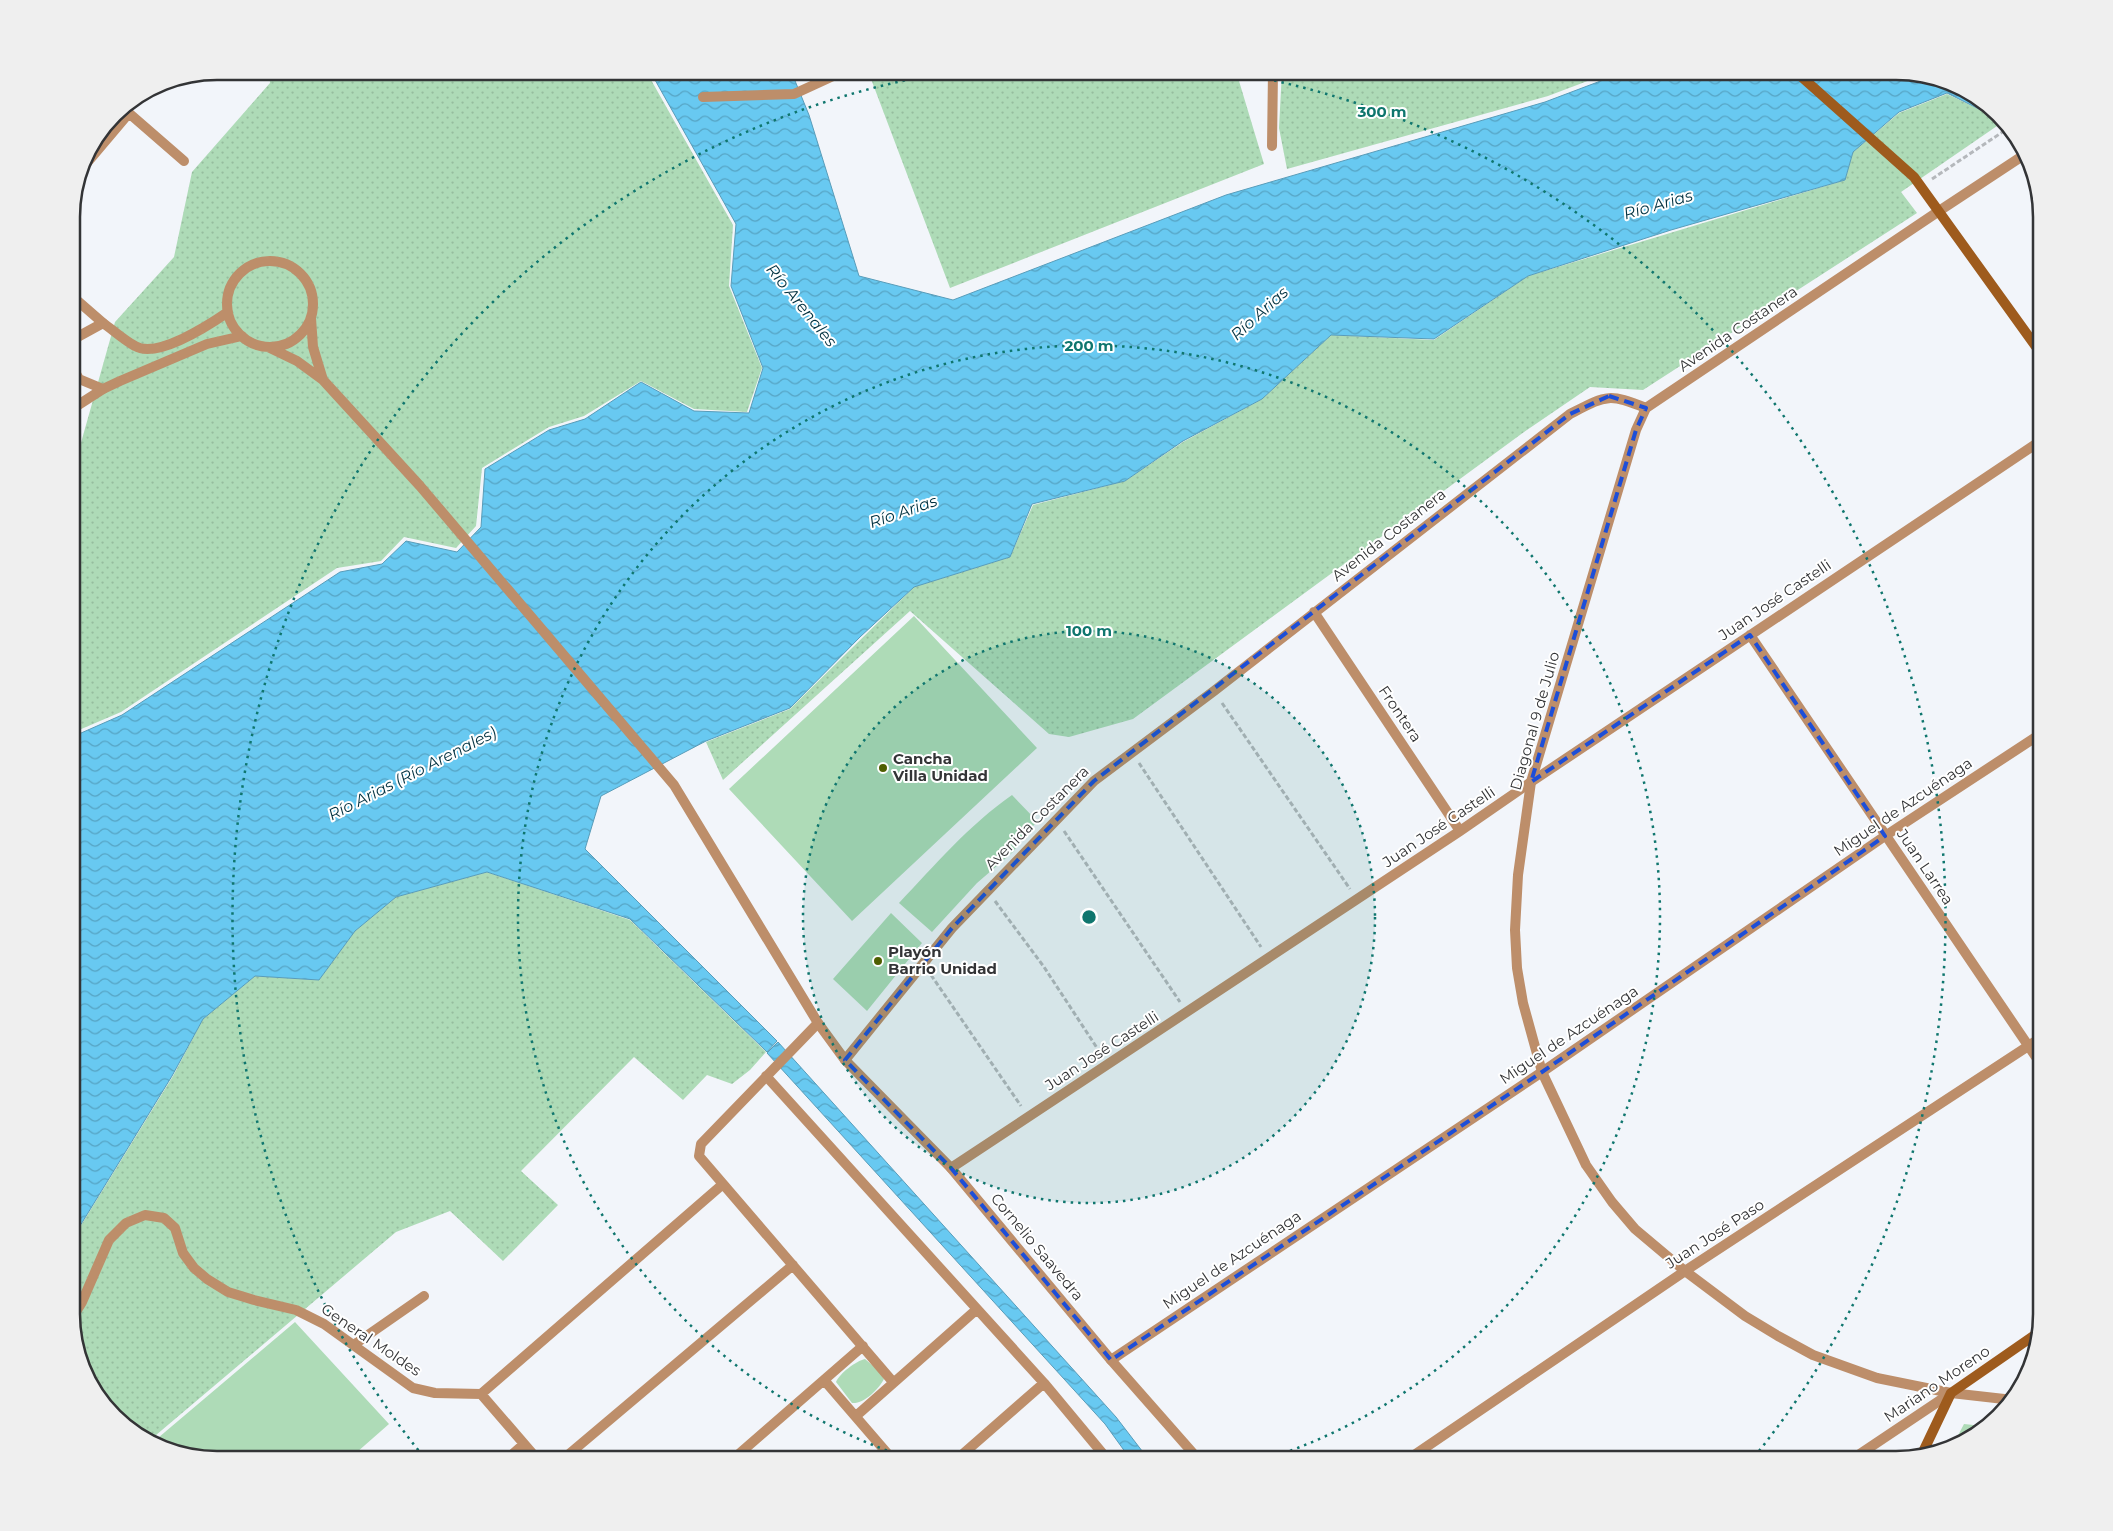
<svg xmlns="http://www.w3.org/2000/svg" width="2113" height="1531" viewBox="0 0 2113 1531" font-family="Montserrat,sans-serif">
<style>
.grass{fill:url(#grass-dots)}
.park{fill:#aedbb7}
.water{fill:url(#water-waves);stroke:#589cb9}
.lines{fill:none;stroke-linecap:round;stroke-linejoin:round}
.path{stroke:#b5b8bc;stroke-width:3;stroke-dasharray:5 2.5;stroke-linecap:butt}
.service{stroke:#bd8e6a;stroke-width:10}
.minor{stroke:#bd8e6a;stroke-width:10}
.tertiary{stroke:#bd8e6a;stroke-width:10}
.secondary{stroke:#9e5b1d;stroke-width:10}
.marked{fill:none;stroke:#1d4ed8;stroke-width:4;stroke-dasharray:10 6;stroke-linejoin:round}
.ring{fill:none;stroke:#0f766e;stroke-width:2.5;stroke-dasharray:2.5 5}
.poi-dot{fill:#4f5f01;stroke:#fff;stroke-width:2}
.labels{text-anchor:middle;stroke-width:4;stroke-linejoin:round;paint-order:stroke}
.street-label{font-size:15px;fill:#333436;stroke:#fff}
.poi-label{font-size:15px;font-weight:bold;fill:#333436;stroke:#fff;text-anchor:start}
.water-label{font-size:16px;font-style:italic;fill:#013140;stroke:#fff}
.rim{fill:none;stroke:#333436;stroke-width:2.5}
.centre{fill:#0f766e;stroke:#fff;stroke-width:2.5}
.ring-label{font-size:15px;text-anchor:middle;font-weight:bold;fill:#0f766e;stroke:#fff;stroke-width:4;stroke-linejoin:round;paint-order:stroke}
</style>
<defs>
<pattern id="grass-dots" width="8" height="8" patternUnits="userSpaceOnUse" patternTransform="scale(1.25)"><rect width="8" height="8" fill="#aedbb7"/><path d="M2 2h.1M6 6h.1" fill="none" stroke="#96bd9e" stroke-width="1.8" stroke-linecap="round"/></pattern>
<pattern id="water-waves" width="16" height="10" patternUnits="userSpaceOnUse" patternTransform="scale(1.25)"><rect width="16" height="10" fill="#68c9f1"/><path d="M0 5q4-4 8 0t8 0" fill="none" stroke="#56a4c4"/></pattern>
</defs>
<rect width="100%" height="100%" fill="#f2f5fa"/>
<path class="grass" d="M269,71H646L733,225L729,286L762,368L747,412L694,409L641,381L584,416L549,427L482,468L476,526L456,548L404,537L381,561L337,568L121,712L72,733V466L75,464L115,322L174,257L192,172L270,83Z
M868,71H1236L1264,164L950,288Z
M1282,71H1614L1548,96L1287,169L1279,128Z
M1947,94L1989,114L1997,126L1901,192L1917,213L1643,390L1590,387L1524,432L1133,719L1069,737L1049,734L910,611L723,780L706,742L790,709L914,587L1010,557L1033,505L1125,481L1183,442L1262,399L1331,335L1434,340L1528,276L1845,180L1853,152L1899,113Z
M487,872L630,920L766,1052L750,1070L732,1084L707,1075L683,1100L634,1057L521,1171L558,1205L503,1261L450,1211L396,1232L149,1441L129,1430L86,1379L72,1323V1240L173,1076L203,1019L255,976L319,980L355,931L396,897Z"/>
<path class="park" d="M914,616L1037,748L852,921L729,789Z
M1012,795L1037,821L1013,852L977,883L932,932L899,903C935,865 969,825 1012,795Z
M891,913L922,943L867,1011L833,979Z
M295,1322L389,1424L348,1460H217L170,1452L152,1443Z
M865,1359L879,1371L884,1379C879,1389 864,1404 852,1403L836,1382C840,1373 856,1361 865,1359Z
M1964,1424L1983,1426L1961,1445L1952,1447Z"/>
<path class="water" d="M650,71H791L809,115L859,276L953,300L1226,195L1545,102L1627,71H1896L1943,79L1984,101L1993,111L1989,114L1947,93L1899,112L1853,152L1845,180L1671,230L1528,276L1434,339L1331,335L1262,399L1183,441L1125,481L1032,504L1010,557L914,587L860,637L790,708L706,741L601,796L585,849L777,1041L767,1052L630,919L487,872L396,897L355,931L319,980L255,976L203,1019L172,1076L72,1239V737L122,715L340,572L382,564L406,541L457,552L481,527L485,469L549,430L585,419L641,382L694,411L749,413L763,368L731,286L736,224Z
M778,1042L1116,1417L1149,1460H1131L1105,1424L767,1053Z"/>
<g class="lines">
<path class="path" d="M1932,179L2007,129
M1222,703L1350,889
M1139,763L1261,947
M1064,831L1180,1002
M995,901L1044,967L1101,1054
M931,975L1021,1106"/>
<path class="service" d="M1272,146L1273,71
M355,1344L424,1296"/>
<path class="minor" d="M703,97L794,94L844,71
M123,108L184,161
M80,171L129,113
M1939,211L2027,153
M72,296L103,323
M72,366L79,379L103,389
M1314,612L1460,831
M1750,635L2042,1066
M818,1023L701,1144L699,1156L893,1382
M845,1060L952,928L1094,781L1214,691L1570,414C1607,395 1608,393 1646,408
M766,1076L1044,1383L1108,1460
M951,1168L1460,831L1531,782L2042,440
M72,1318L82,1302L109,1240L126,1223L145,1215L164,1218L175,1228L183,1253L194,1268L207,1279L228,1292L254,1300L296,1310L324,1324L413,1388L435,1393L481,1394
M1111,1360L1542,1072L1885,836L2042,733
M824,1380L893,1460
M481,1394L723,1184
M481,1394L538,1460
M856,1416L976,1310
M506,1460L524,1444
M562,1460L793,1265
M732,1460L863,1346
M956,1460L1044,1383
M1407,1460L1685,1271L2042,1037
M1851,1460L1951,1393L2013,1400"/>
<path class="tertiary" d="M1939,211L1646,408L1636,430L1531,782L1518,875L1515,930L1517,968L1523,1003L1542,1072L1586,1165L1612,1202L1635,1229L1685,1271L1745,1316L1778,1336L1813,1355L1877,1378L1951,1393
M227 304a43 43 0 1 1 86 0a43 43 0 1 1-86 0Z
M311,318L313,347L323,380
M72,340L103,323C113,330 124,340 135,346C157,359 209,325 228,312
M268,347L297,361L323,380L420,486L674,785L818,1023L845,1060L951,1168L1111,1360L1199,1460
M72,409L103,389L120,381L207,344L242,336"/>
<path class="secondary" d="M1795,71L1914,177L2042,355
M1922,1454L1951,1393L2039,1332"/>
</g>
<path class="marked" d="M1609,396L1646,408L1636,430L1531,782L1750,635L1885,836L1542,1072L1111,1360L951,1168L845,1060L952,928L1094,781L1570,414Z"/>
<circle cx="1089" cy="917" r="286" fill="#0f766e" fill-opacity=".12"/>
<g class="ring">
<circle cx="1089" cy="917" r="286"/>
<path d="M908 1458A571 571 0 1 1 1270 1458"/>
<path d="M423 1456A857 857 0 0 1 948 72M1230 72A857 857 0 0 1 1755 1456"/>
</g>
<g class="poi-dot">
<circle cx="883" cy="768" r="5"/>
<circle cx="878" cy="961" r="5"/>
</g>
<g class="labels">
<g class="street-label">
<text transform="translate(1738 329) rotate(-34)" y="5">Avenida Costanera</text>
<text transform="translate(1389 535) rotate(-38)" y="5">Avenida Costanera</text>
<text transform="translate(1775 600) rotate(-34)" y="5">Juan José Castelli</text>
<text transform="translate(1400 714) rotate(56)" y="5">Frontera</text>
<text transform="translate(1535 721) rotate(-74)" y="5">Diagonal 9 de Julio</text>
<text transform="translate(1903 807) rotate(-34)" y="5">Miguel de Azcuénaga</text>
<text transform="translate(1037 818) rotate(-45)" y="5">Avenida Costanera</text>
<text transform="translate(1439 827) rotate(-34)" y="5">Juan José Castelli</text>
<text transform="translate(1925 867) rotate(56)" y="5">Juan Larrea</text>
<text transform="translate(1569 1035) rotate(-34)" y="5">Miguel de Azcuénaga</text>
<text transform="translate(1102 1051) rotate(-33)" y="5">Juan José Castelli</text>
<text transform="translate(1715 1234) rotate(-33)" y="5">Juan José Paso</text>
<text transform="translate(1037 1247) rotate(50)" y="5">Cornelio Saavedra</text>
<text transform="translate(1232 1260) rotate(-34)" y="5">Miguel de Azcuénaga</text>
<text transform="translate(371 1340) rotate(34)" y="5">General Moldes</text>
<text transform="translate(1937 1384) rotate(-34)" y="5">Mariano Moreno</text>
</g>
<g class="poi-label">
<text x="893" y="764">Cancha<tspan x="893" dy="17">Villa Unidad</tspan></text>
<text x="888" y="957">Playón<tspan x="888" dy="17">Barrio Unidad</tspan></text>
</g>
<g class="water-label">
<text transform="translate(1658 204) rotate(-16)" y="6">Río Arias</text>
<text transform="translate(802 305) rotate(51)" y="6">Río Arenales</text>
<text transform="translate(1259 313) rotate(-42)" y="6">Río Arias</text>
<text transform="translate(903 511) rotate(-19)" y="6">Río Arias</text>
<text transform="translate(412 773) rotate(-27)" y="6">Río Arias (Río Arenales)</text>
</g>
</g>
<path d="M0 0H2113V1531H0ZM217 80H1896A137 137 0 0 1 2033 217V1314A137 137 0 0 1 1896 1451H217A137 137 0 0 1 80 1314V217A137 137 0 0 1 217 80Z" fill="#efefef" fill-rule="evenodd"/>
<path class="rim" d="M217 80H1896A137 137 0 0 1 2033 217V1314A137 137 0 0 1 1896 1451H217A137 137 0 0 1 80 1314V217A137 137 0 0 1 217 80Z"/>
<circle cx="1089" cy="917" r="8" class="centre"/>
<g class="ring-label">
<text x="1382" y="117">300 m</text>
<text x="1089" y="351">200 m</text>
<text x="1089" y="636">100 m</text>
</g>
</svg>
